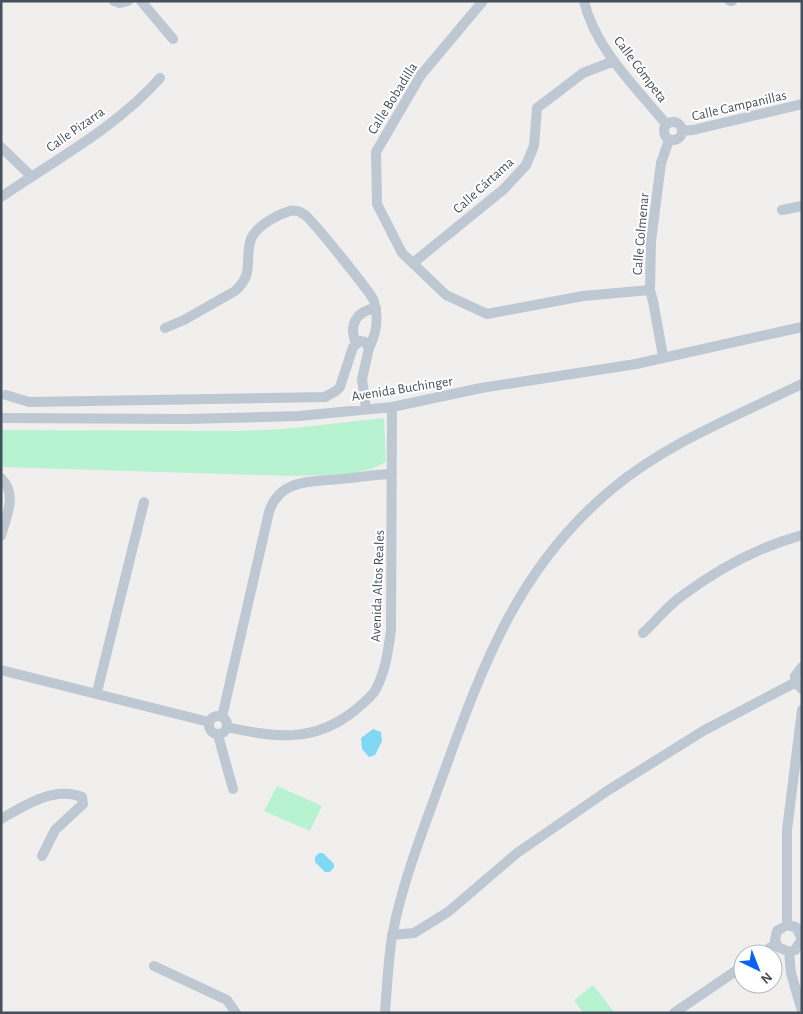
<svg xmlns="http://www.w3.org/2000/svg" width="803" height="1014" viewBox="0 0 803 1014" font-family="'Alegreya Sans',sans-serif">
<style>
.green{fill:#b7f3d1}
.water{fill:#80d8f5}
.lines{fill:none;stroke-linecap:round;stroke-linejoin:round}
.minor{stroke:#bdc8d2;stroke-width:10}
.labels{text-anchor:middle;stroke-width:4;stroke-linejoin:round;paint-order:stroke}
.street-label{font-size:14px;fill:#44515d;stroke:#fff}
</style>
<rect width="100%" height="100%" fill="#f1eeee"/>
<path class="green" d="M384,418L386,462L371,469L349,474L292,476L1,467V430L238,431L285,429Z
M277,786L322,806L310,831L264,811Z
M593,985L615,1013H583L574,1000Z"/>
<path class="water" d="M373,729L381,732L382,741L375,755L369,757L362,749L361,738Z
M319,853H323L334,864V867L330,872H325L315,862V857Z"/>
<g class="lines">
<path class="minor" d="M114,1L120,3L128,1
M141,1L173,39
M483,1L421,75L376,152L377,204L402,253L446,295L487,314L583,296L650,290
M584,1C595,49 636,87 666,124
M730,1H732
M664 131a9 9 0 1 1 18 0a9 9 0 1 1-18 0Z
M682,131L693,130L802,104
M1,147L31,176
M1,197C55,160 117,127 160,78
M782,210L802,206
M413,263L504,189L526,165L534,146L537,108L583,73L614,61
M165,328L184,320L235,291C254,274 245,262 250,242C253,228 275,216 287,212C293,209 300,211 305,215C312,220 372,294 374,301C379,318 377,332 369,348
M356,343C348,324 357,311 376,308
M667,357L663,356L653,301L650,290L651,241L661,163L669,140
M6,395L29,402L325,397L336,391L340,387L353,347L360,341L365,342L369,348L362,379L366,409
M1,418L186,419L299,416L392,407L481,388L636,364L802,327
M1,478C18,495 6,516 1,536
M643,633C655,622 666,608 679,598C715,571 758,547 802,535
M802,667L795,676L796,682L802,689
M1,670L209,722
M97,692L144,502
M209 725a9 9 0 1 1 18 0a9 9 0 1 1-18 0Z
M222,717L269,512C280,478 312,482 341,479C358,478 374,474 392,474
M227,727C274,738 314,743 354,711C361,705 372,697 376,689C386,670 388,651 391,630L392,407
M218,735L233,789
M1,819C25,805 54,786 82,797L83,804L55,830L42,856
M787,925V830L802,710
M392,935L414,933L448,912L517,853L607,791L703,731L796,682
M802,939L796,927L787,925L777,931L775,940L778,947L789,952L795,950L802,939
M789,952L791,973L802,1011
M761,954L776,944
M154,966L227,1000L236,1013
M385,1013C387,987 388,962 392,937C401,885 426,822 444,772C484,662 519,566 612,489C667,443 738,415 802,384
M674,1013L743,966"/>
</g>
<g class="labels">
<g class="street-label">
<text transform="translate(641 69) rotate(53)" y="5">Calle Cómpeta</text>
<text transform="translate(392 98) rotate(-58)" y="5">Calle Bobadilla</text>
<text transform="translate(739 105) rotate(-13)" y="5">Calle Campanillas</text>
<text transform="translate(75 129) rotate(-35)" y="5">Calle Pizarra</text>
<text transform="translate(483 185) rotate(-42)" y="5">Calle Cártama</text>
<text transform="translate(640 234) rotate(-85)" y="5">Calle Colmenar</text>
<text transform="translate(402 388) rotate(-9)" y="5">Avenida Buchinger</text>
<text transform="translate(377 586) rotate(-88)" y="5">Avenida Altos Reales</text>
</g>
</g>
<rect width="803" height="1014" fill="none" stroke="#44515d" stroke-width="5"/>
<g transform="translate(758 969) rotate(137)"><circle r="24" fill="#ffffff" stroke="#b4b9be"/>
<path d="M0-4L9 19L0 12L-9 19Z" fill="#0764f2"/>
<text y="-8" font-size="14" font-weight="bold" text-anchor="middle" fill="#44515d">N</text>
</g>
</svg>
